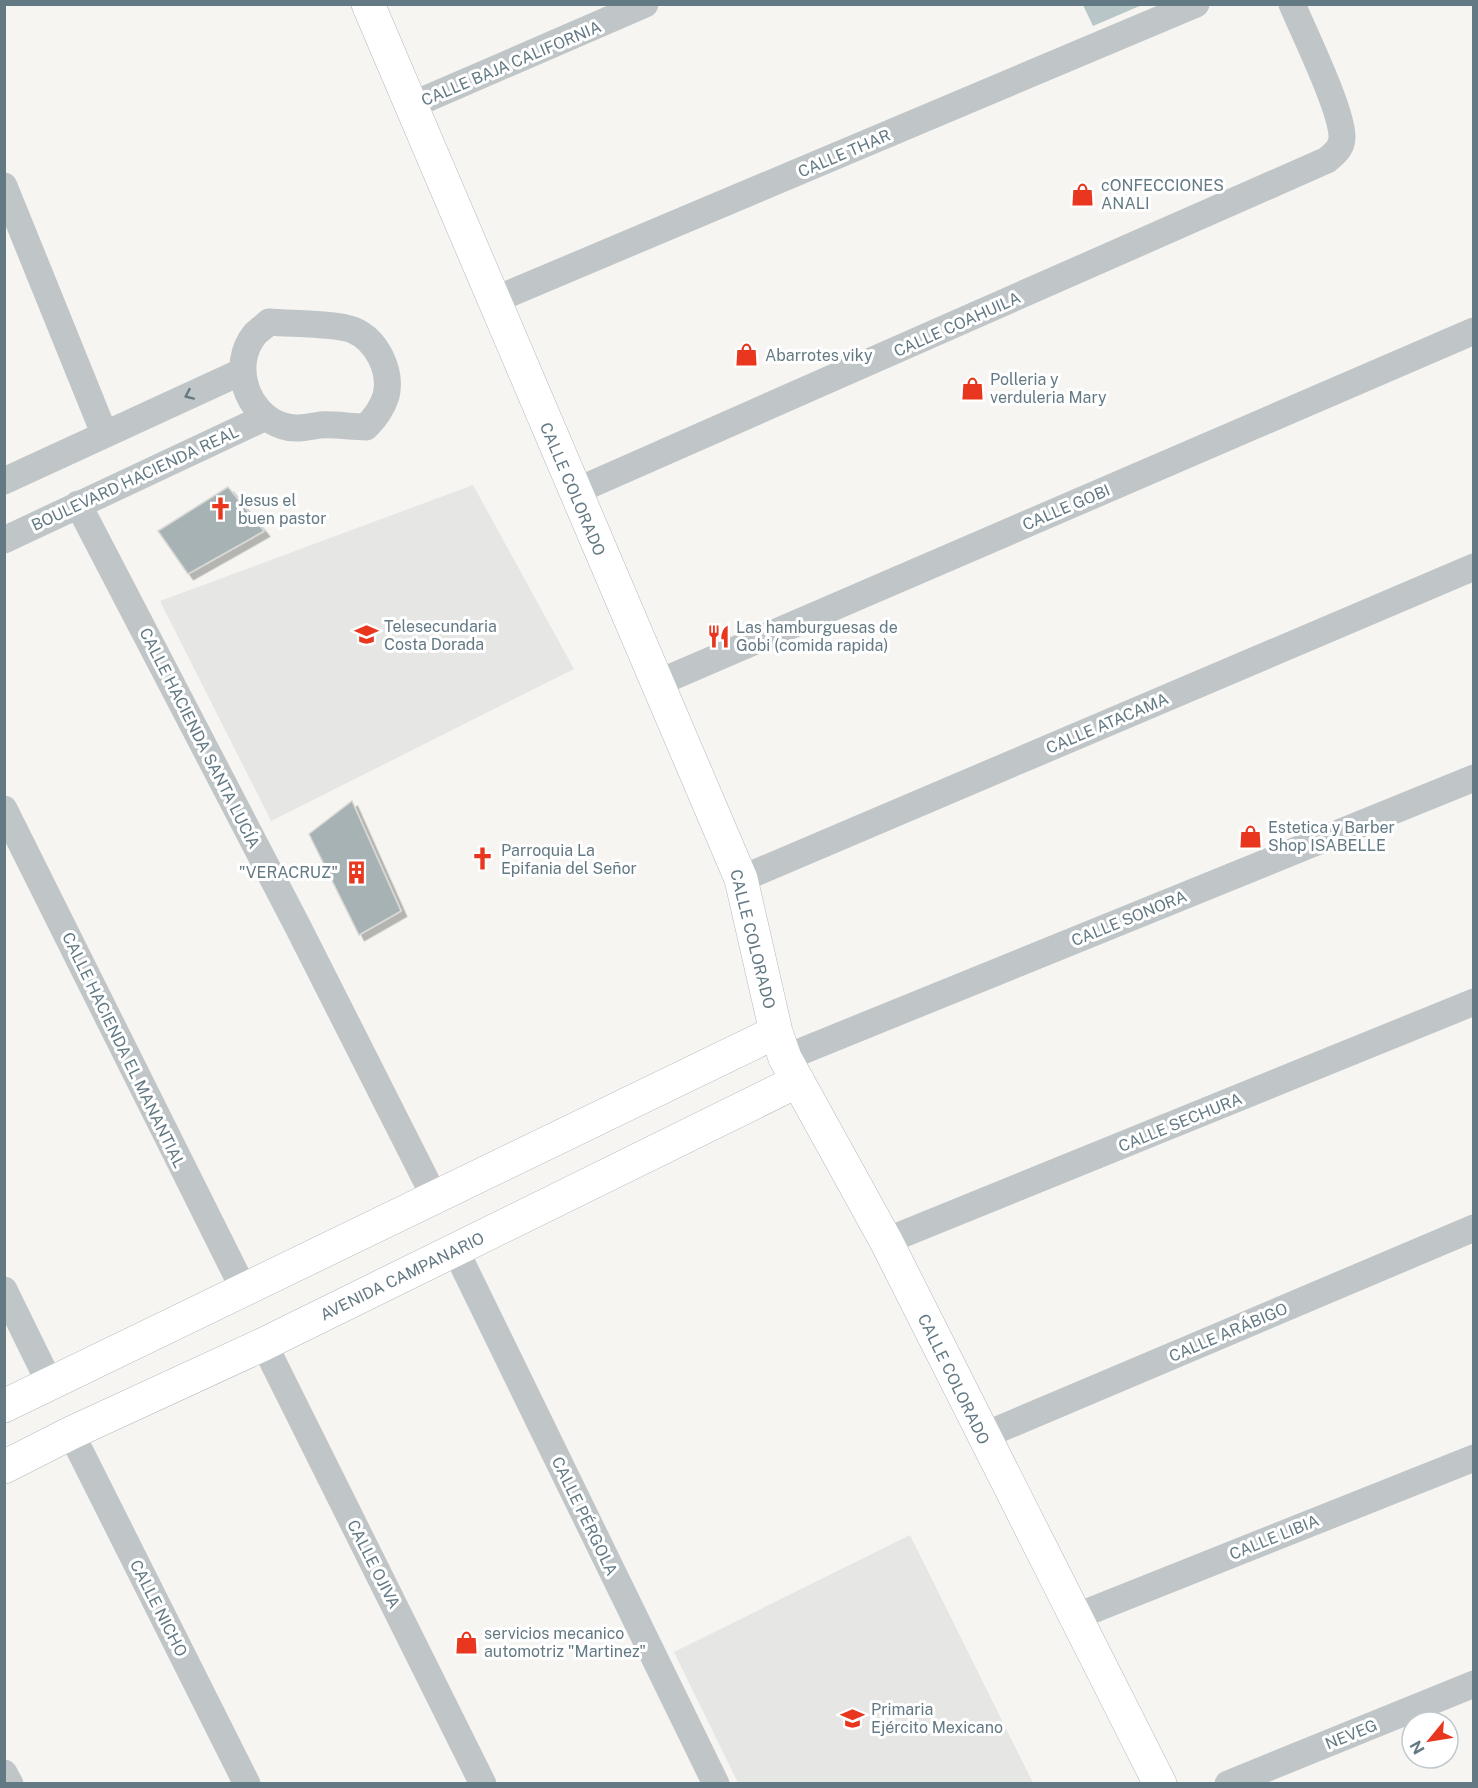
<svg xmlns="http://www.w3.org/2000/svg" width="1478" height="1788" viewBox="0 0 1478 1788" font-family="'Public Sans',sans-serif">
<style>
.built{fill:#e6e7e5}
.water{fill:#b8c6c8}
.building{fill:#a7b2b5;stroke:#d7d7d4;stroke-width:1.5;filter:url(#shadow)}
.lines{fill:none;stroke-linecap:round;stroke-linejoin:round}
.secondary-casing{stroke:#b3babd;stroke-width:34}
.street{stroke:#c0c6c8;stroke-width:27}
.secondary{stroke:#fff;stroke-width:33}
.oneway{stroke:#637984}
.labels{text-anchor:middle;stroke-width:6;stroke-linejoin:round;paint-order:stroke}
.street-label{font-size:16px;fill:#637984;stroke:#fff}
.poi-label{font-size:16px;fill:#637984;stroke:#fff;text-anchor:start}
</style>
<defs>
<filter id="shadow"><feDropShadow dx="5.5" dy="5.5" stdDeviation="0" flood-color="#0004"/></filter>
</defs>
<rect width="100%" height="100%" fill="#f6f5f2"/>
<path class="built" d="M473,485L574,669L271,821L160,601Z
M910,1535L1033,1783H738L674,1652Z"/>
<path class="water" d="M1083,5H1142L1093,26Z"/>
<path class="building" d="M228,487L264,531L188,574L158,531Z
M352,801L401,911L359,935L309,834Z"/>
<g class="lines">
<defs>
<path id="secondary" d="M368,4L741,879L776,1032L785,1058L886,1241L1160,1784
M4,1406L776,1032
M4,1467L71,1433L264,1344L798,1081"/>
</defs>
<use href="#secondary" class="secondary-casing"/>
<path class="street" d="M410,106L645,4
M4,186L104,433
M492,301L1196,4
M269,322C290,324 335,323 353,330C377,340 392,371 386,396C382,409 375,418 366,427C351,427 335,424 320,425C307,427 296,430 283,426C246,414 230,365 255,334C259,330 265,326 269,322Z
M4,481L243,371
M574,492L1327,160C1335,153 1342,148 1342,137C1342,110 1304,33 1292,4
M78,504L298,927L435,1198
M4,540L266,417
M658,683L1474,331
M4,809L244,1290
M741,879L1474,567
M785,1058L1474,778
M886,1241L1474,1002
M455,1249L716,1784
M4,1290L50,1384
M264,1344L483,1784
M71,1433L247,1784
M983,1436L1474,1228
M1075,1617L1474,1458
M4,1773L10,1784
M1228,1784L1474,1684"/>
<use href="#secondary" class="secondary"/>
</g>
<defs><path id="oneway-chevron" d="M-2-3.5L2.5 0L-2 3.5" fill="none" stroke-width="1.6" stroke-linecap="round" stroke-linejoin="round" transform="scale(1.5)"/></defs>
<use class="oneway" href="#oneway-chevron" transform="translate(189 395) rotate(156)"/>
<defs>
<symbol id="shop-bare" viewBox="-9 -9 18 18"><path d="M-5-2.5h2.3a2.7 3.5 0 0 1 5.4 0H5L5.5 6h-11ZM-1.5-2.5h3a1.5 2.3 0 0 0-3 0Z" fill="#e9361e" stroke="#fff" stroke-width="2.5" paint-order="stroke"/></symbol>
<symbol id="church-bare" viewBox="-9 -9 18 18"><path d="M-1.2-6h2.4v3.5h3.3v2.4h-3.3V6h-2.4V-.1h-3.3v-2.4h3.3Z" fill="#e9361e" stroke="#fff" stroke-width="2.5" paint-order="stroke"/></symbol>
<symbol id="school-bare" viewBox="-9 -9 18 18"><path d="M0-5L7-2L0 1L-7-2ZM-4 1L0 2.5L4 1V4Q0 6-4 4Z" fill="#e9361e" stroke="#fff" stroke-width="2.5" paint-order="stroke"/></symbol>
<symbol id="restaurant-bare" viewBox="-9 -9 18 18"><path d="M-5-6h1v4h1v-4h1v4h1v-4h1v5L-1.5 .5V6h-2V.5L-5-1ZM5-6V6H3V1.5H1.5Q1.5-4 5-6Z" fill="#e9361e" stroke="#fff" stroke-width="2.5" paint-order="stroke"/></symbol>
<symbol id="building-bare" viewBox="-9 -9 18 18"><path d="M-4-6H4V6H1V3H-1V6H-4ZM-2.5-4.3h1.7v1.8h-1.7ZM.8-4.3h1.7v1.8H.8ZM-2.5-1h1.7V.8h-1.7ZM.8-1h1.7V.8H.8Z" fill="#e9361e" stroke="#fff" stroke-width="2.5" paint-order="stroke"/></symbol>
</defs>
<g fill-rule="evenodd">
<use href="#shop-bare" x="1066" y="178" width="33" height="33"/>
<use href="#shop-bare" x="730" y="338" width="33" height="33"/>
<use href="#shop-bare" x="956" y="372" width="33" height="33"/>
<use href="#church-bare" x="204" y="492" width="33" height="33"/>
<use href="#school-bare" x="350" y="618" width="33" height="33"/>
<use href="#restaurant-bare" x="702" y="620" width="33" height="33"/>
<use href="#shop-bare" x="1234" y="820" width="33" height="33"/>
<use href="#church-bare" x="466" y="842" width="33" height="33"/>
<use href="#building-bare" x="340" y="856" width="33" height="33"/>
<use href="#shop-bare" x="450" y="1626" width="33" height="33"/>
<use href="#school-bare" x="836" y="1702" width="33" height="33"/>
</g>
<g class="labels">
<g class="street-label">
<text transform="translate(511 63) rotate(-23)" y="6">CALLE BAJA CALIFORNIA</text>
<text transform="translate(844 153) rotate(-23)" y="6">CALLE THAR</text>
<text transform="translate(957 324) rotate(-24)" y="6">CALLE COAHUILA</text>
<text transform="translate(135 478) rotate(-25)" y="6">BOULEVARD HACIENDA REAL</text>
<text transform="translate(573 489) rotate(67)" y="6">CALLE COLORADO</text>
<text transform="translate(1066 507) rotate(-23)" y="6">CALLE GOBI</text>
<text transform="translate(1107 723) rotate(-23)" y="6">CALLE ATACAMA</text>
<text transform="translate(200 738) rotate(63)" y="6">CALLE HACIENDA SANTA LUCÍA</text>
<text transform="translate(1129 918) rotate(-22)" y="6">CALLE SONORA</text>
<text transform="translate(753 939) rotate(76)" y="6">CALLE COLORADO</text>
<text transform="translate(124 1050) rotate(64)" y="6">CALLE HACIENDA EL MANANTIAL</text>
<text transform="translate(1180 1122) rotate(-22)" y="6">CALLE SECHURA</text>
<text transform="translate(402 1276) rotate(-26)" y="6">AVENIDA CAMPANARIO</text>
<text transform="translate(1228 1332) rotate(-23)" y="6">CALLE ARÁBIGO</text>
<text transform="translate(954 1379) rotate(64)" y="6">CALLE COLORADO</text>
<text transform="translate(585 1516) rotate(64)" y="6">CALLE PÉRGOLA</text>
<text transform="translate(1274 1537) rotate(-22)" y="6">CALLE LIBIA</text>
<text transform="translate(374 1564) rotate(63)" y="6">CALLE OJIVA</text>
<text transform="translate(159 1608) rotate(63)" y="6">CALLE NICHO</text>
<text transform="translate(1351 1734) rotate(-22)" y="6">NEVEG</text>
</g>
<g class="poi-label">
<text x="1101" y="191">cONFECCIONES<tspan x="1101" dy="18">ANALI</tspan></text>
<text x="765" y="361">Abarrotes viky</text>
<text x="990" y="385">Polleria y<tspan x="990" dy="18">verduleria Mary</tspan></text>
<text x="238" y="506">Jesus el<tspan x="238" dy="18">buen pastor</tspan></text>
<text x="384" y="632">Telesecundaria<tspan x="384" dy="18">Costa Dorada</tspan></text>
<text x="736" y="633">Las hamburguesas de<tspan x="736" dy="18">Gobi (comida rapida)</tspan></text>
<text x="1268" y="833">Estetica y Barber<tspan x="1268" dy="18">Shop ISABELLE</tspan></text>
<text x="501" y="856">Parroquia La<tspan x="501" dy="18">Epifania del Señor</tspan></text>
<text x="338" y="878" text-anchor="end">"VERACRUZ"</text>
<text x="484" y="1639">servicios mecanico<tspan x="484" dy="18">automotriz "Martinez"</tspan></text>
<text x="871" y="1715">Primaria<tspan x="871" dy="18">Ejército Mexicano</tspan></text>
</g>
</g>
<rect width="1478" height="1788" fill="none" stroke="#637984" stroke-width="12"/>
<g transform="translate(1430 1740) rotate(240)"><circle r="28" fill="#ffffff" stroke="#c1c9ce" stroke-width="1.5"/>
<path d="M0-4.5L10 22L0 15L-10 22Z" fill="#e9361e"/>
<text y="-9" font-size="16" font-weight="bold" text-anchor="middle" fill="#637984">N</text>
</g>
</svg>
